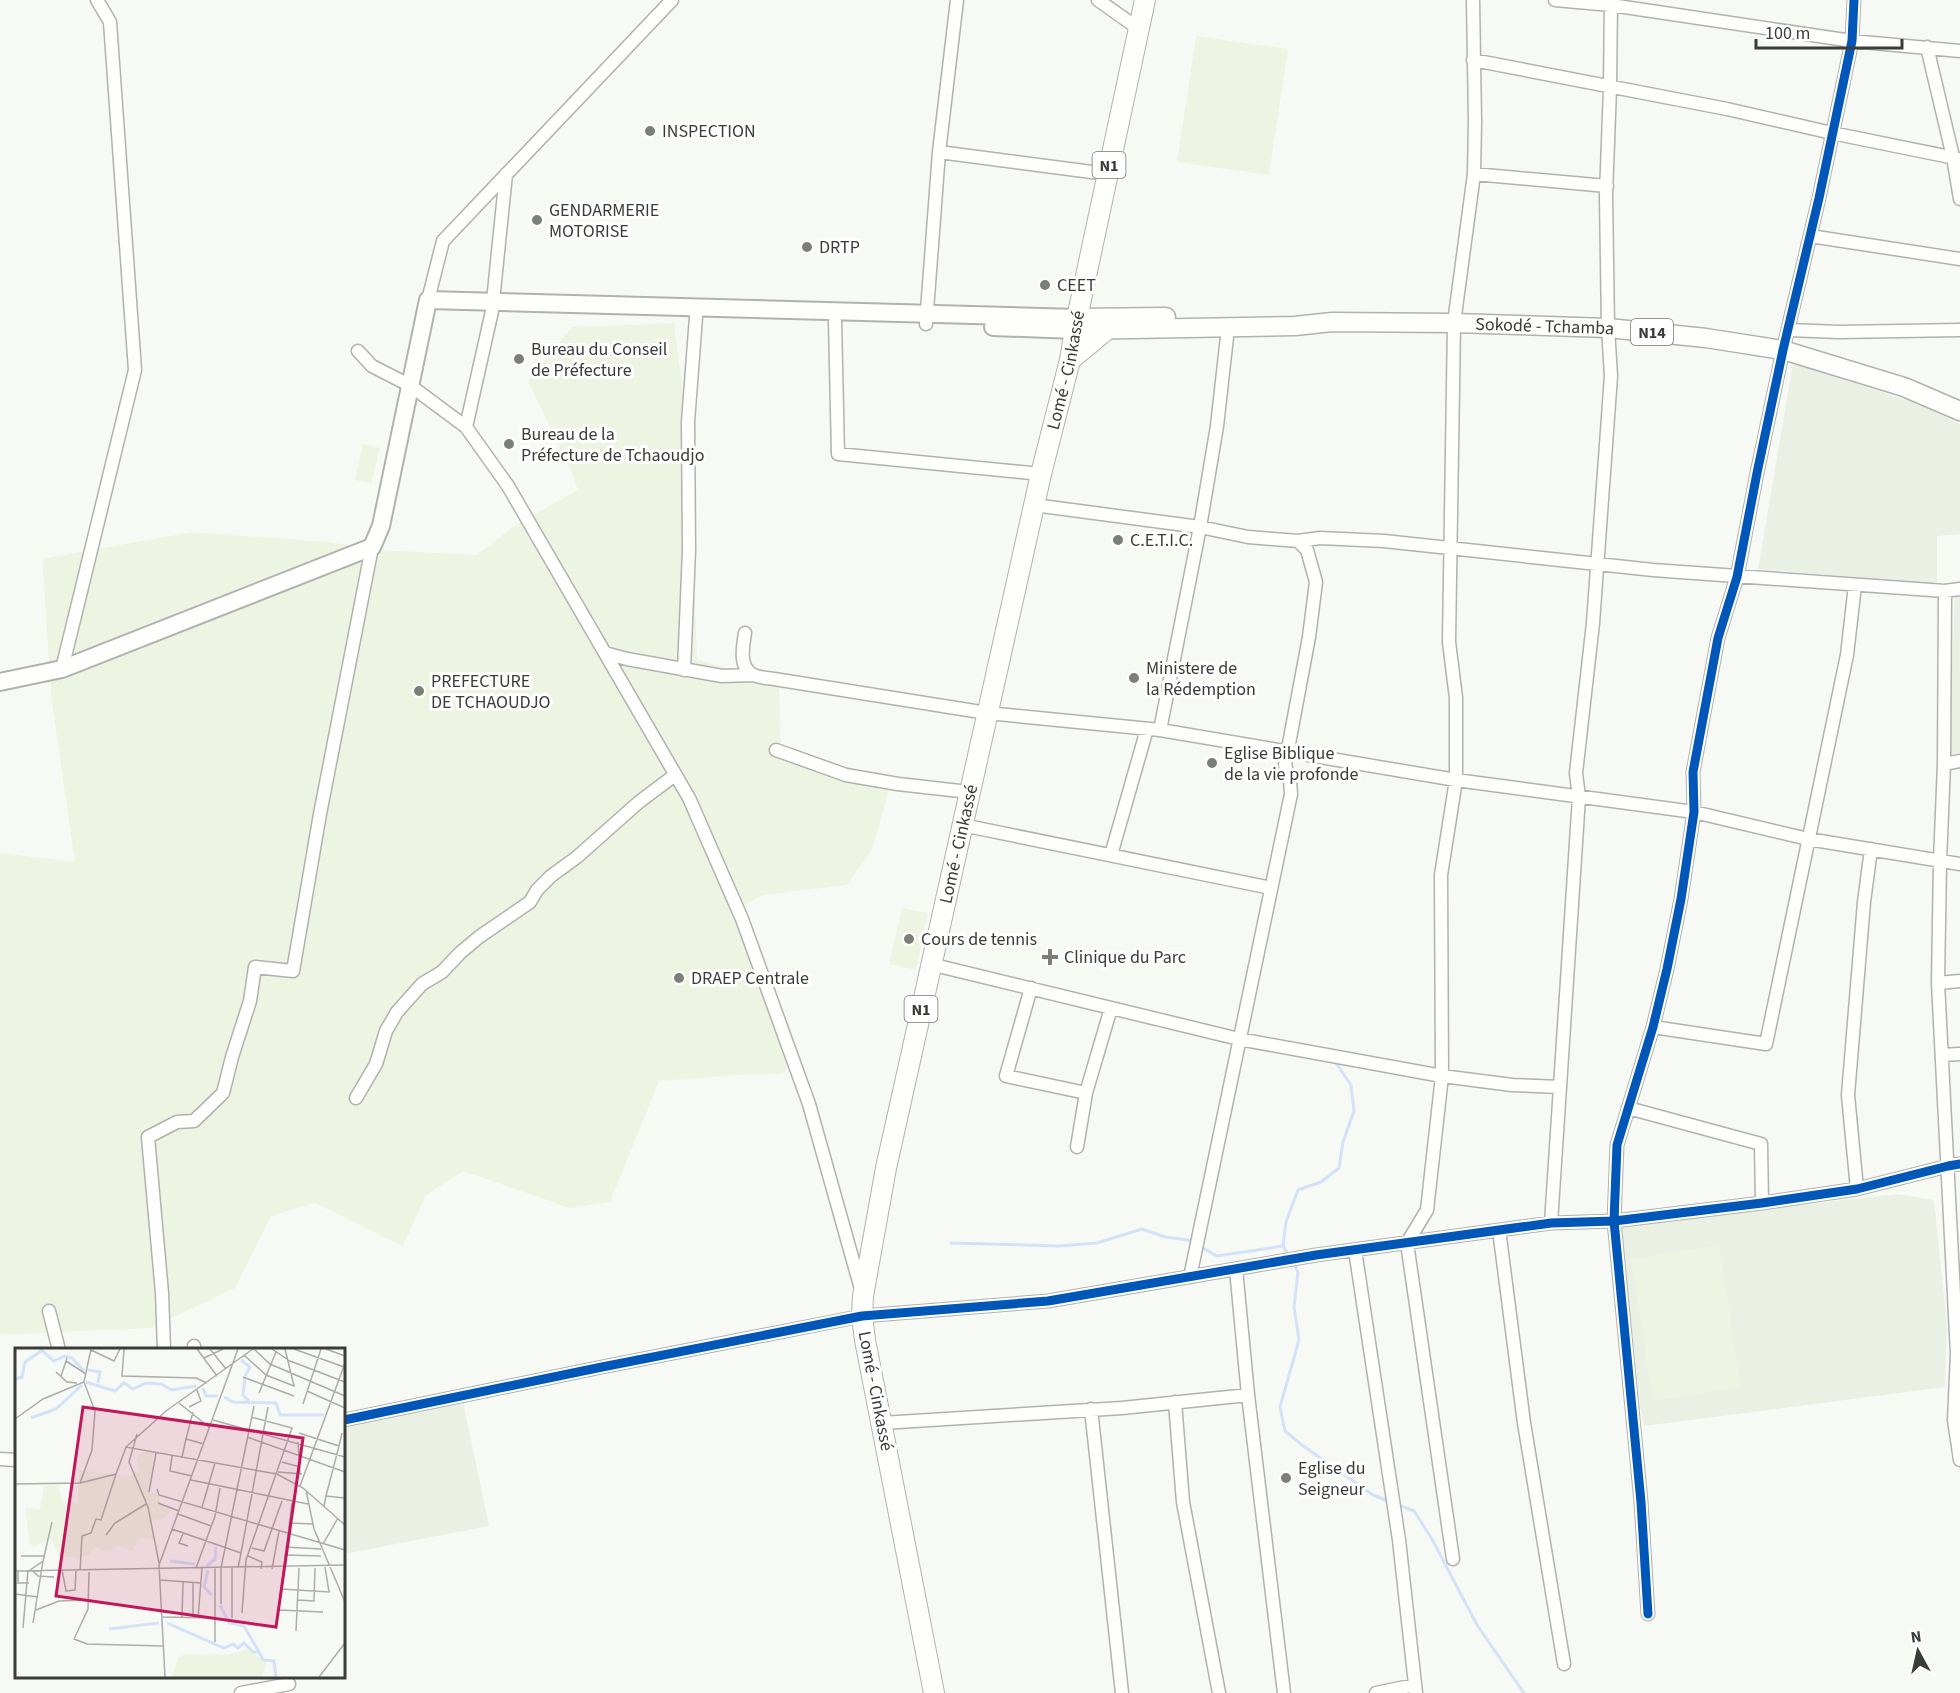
<svg xmlns="http://www.w3.org/2000/svg" width="1960" height="1693" viewBox="0 0 1960 1693" font-family="'Source Sans 3',sans-serif">
<style>
.built{fill:#ebf0e4}
.green{fill:#edf5e2}
.lines{fill:none;stroke-linecap:round;stroke-linejoin:round}
.stream{stroke:#d4e2f9;stroke-width:3}
.minor-casing{stroke:#b1b2af;stroke-width:15}
.secondary-casing{stroke:#b1b2af;stroke-width:20}
.primary-casing{stroke:#b1b2af;stroke-width:21}
.trunk-casing{stroke:#b1b2af;stroke-width:22}
.minor{stroke:#fefefd;stroke-width:12}
.secondary{stroke:#fefefd;stroke-width:16}
.primary{stroke:#fefefd;stroke-width:18}
.trunk{stroke:#fefefd;stroke-width:20}
.cycleway-casing{stroke:#fff;stroke-width:13}
.cycleway{stroke:#0057b8;stroke-width:9}
.poi-dot{fill:#7d7e7a;stroke:#fff;stroke-width:2}
.labels{text-anchor:middle;stroke-width:6;stroke-linejoin:round;paint-order:stroke}
.shield{fill:#fff;stroke:#767674;stroke-width:1.5}
.shield-label{font-size:16px;font-weight:bold;fill:#3b3c39}
.poi-label{font-size:18px;fill:#3b3c39;stroke:#fff;text-anchor:start}
.street-label{font-size:18px;fill:#3b3c39;stroke:#fff}
.inset-river{fill:none;stroke:#d4e2f9;stroke-width:3}
.inset-road{fill:none;stroke:#acada9;stroke-width:1.5}
.view{fill:#c2185b;fill-opacity:0.15;stroke:#c2185b;stroke-width:3}
.inset-edge{fill:none;stroke:#3b3c39;stroke-width:3}
</style>
<rect width="100%" height="100%" fill="#f7f9f4"/>
<path class="built" d="M1793,363L1924,406L1960,424V534L1937,536V584L1758,569Z
M1955,597H1960V755L1948,756Z
M1897,1194L1934,1200L1947,1325L1945,1387L1644,1426L1640,1406L1621,1225Z
M462,1397L489,1526L344,1554V1423Z"/>
<path class="green" d="M1196,36L1288,49L1269,175L1177,162Z
M674,323L688,431L697,659L779,685L781,758L890,786L872,850L847,885L763,895L735,910L789,1067L782,1074L740,1075L659,1081L610,1202L570,1208L463,1171L426,1195L403,1246L315,1203L271,1216L235,1288L150,1328L0,1335V853L75,862L52,702L42,559L192,532L329,542L377,550L477,555L517,524L578,490L571,471L528,381L572,327Z
M363,444L380,448L371,484L355,480Z
M902,908L928,913L916,970L889,964Z
M1719,1245L1741,1387L1653,1401L1631,1259Z"/>
<g class="lines">
<path class="stream" d="M951,1243L1059,1246L1097,1243L1142,1229L1165,1237L1188,1240L1193,1243
M1199,1246L1217,1256L1283,1246L1289,1256
M1283,1246L1286,1222L1298,1190L1321,1182L1339,1168L1343,1142L1354,1111L1351,1085L1334,1060
M1294,1264L1298,1272L1294,1307L1299,1340L1280,1407L1285,1431L1302,1445L1373,1495L1390,1502
M1396,1504L1414,1511L1432,1539L1477,1625L1524,1693"/>
<defs>
<path id="minor" d="M957,0L939,152L1107,174
M1098,0L1139,29
M1555,0L1611,5L1852,41L1960,51
M1927,47L1953,157L1960,199
M1473,60L1727,109L1832,133L1960,159
M506,174L492,311L466,427L508,486L689,798L742,919L809,1104L861,1289
M1474,174L1607,186
M1810,236L1960,259
M428,300L443,241L672,0
M835,321L838,454L1041,474
M926,324L939,152
M1789,330L1839,332L1960,330
M358,351L372,366L411,386L466,427
M1034,505L1200,527L1248,537L1298,541L1320,538L1384,541L1653,570L1945,591L1960,589
M1945,591L1944,764L1940,861L1938,983L1957,1354L1954,1420L1960,1460
M745,633C743,646 738,668 754,675C760,678 768,678 774,679L987,713L1160,730L1456,780L1694,812L1808,839L1960,864
M605,653L627,659L722,676L753,675
M62,669L135,370L110,22L97,0
M684,670L689,550L688,422L696,317
M1160,730L1200,527L1217,426L1228,328
M776,750L846,775L898,784L969,792
M1944,764L1960,761
M962,825L1271,888
M1111,855L1147,729
M930,964L1239,1039L1442,1076L1512,1085L1560,1087L1551,1223
M1938,983L1960,981
M1031,988L1006,1076L1086,1093
M1653,1027L1766,1044L1847,655L1855,585
M1942,1055L1960,1054
M1560,1087L1579,797L1576,773L1593,623L1611,376L1608,328L1606,195L1610,88L1611,0
M356,1098L376,1064L386,1031L397,1012L422,984L442,972L460,953L479,937L530,902L537,890L551,876L577,857L639,802L675,775
M1628,1108L1761,1144L1762,1203
M1077,1147L1086,1093L1111,1008
M1857,1189L1848,1095L1864,902L1871,849
M1499,1230L1524,1423L1564,1664
M1355,1250L1399,1540L1416,1693
M1236,1269L1248,1395L1284,1693
M1190,1277L1291,794L1290,780L1285,765L1309,637L1316,582L1307,550L1298,541
M49,1311L59,1350
M194,1346L195,1350
M164,1350L162,1293L148,1137L177,1122L194,1121L223,1093L232,1057L250,1001L255,967L293,971L320,814L372,547
M1175,1402L1183,1502L1219,1693
M1091,1409L1122,1693
M344,1420L602,1367L862,1316L1048,1301L1316,1255L1551,1223L1614,1221L1762,1203L1857,1189L1948,1166L1960,1164
M882,1423L1122,1408L1248,1395
M0,1459L16,1460
M1453,1559L1407,1243L1427,1210L1442,1076L1441,875L1456,780V698L1449,642L1454,323L1474,174L1475,121L1473,0
M1648,1614L1641,1502L1614,1221L1617,1145L1653,1027L1667,969L1681,899L1694,812L1693,772L1718,638L1737,577L1757,473L1783,350L1819,198L1852,41L1854,0
M241,1693L289,1684
M1376,1693L1415,1685"/>
<path id="secondary" d="M993,327L1075,330
M0,682L62,669L372,547L381,526L428,300L1077,318"/>
<g id="primary">
<path d="M1077,318L1166,317"/>
<path id="s1" d="M1075,330L1295,326L1332,322L1454,323L1608,328L1706,338L1783,350L1904,387L1960,411"/>
</g>
<g id="trunk">
<path d="M1070,360L1105,331"/>
<path id="s2" d="M934,1693L865,1340L862,1316L863,1296L886,1168L1041,474L1070,360L1077,318L1145,0"/>
</g>
</defs>
<use href="#minor" class="minor-casing"/>
<use href="#secondary" class="secondary-casing"/>
<use href="#primary" class="primary-casing"/>
<use href="#trunk" class="trunk-casing"/>
<use href="#minor" class="minor"/>
<use href="#secondary" class="secondary"/>
<use href="#primary" class="primary"/>
<use href="#trunk" class="trunk"/>
<defs>
<path id="cycleway" d="M344,1420L602,1367L862,1316L1048,1301L1316,1255L1551,1223L1614,1221L1762,1203L1857,1189L1948,1166L1960,1164
M1648,1614L1641,1502L1614,1221L1617,1145L1653,1027L1667,969L1681,899L1694,812L1693,772L1718,638L1737,577L1757,473L1783,350L1819,198L1852,41L1854,0"/>
</defs>
<use href="#cycleway" class="cycleway-casing"/>
<use href="#cycleway" class="cycleway"/>
</g>
<g class="poi-dot">
<circle cx="650" cy="131" r="6"/>
<circle cx="537" cy="220" r="6"/>
<circle cx="807" cy="247" r="6"/>
<circle cx="1045" cy="285" r="6"/>
<circle cx="519" cy="359" r="6"/>
<circle cx="509" cy="444" r="6"/>
<circle cx="1118" cy="540" r="6"/>
<circle cx="1134" cy="678" r="6"/>
<circle cx="419" cy="691" r="6"/>
<circle cx="1212" cy="763" r="6"/>
<circle cx="909" cy="939" r="6"/>
<path d="M1047 948h6v6h6v6h-6v6h-6v-6h-6v-6h6z"/>
<circle cx="679" cy="978" r="6"/>
<circle cx="1286" cy="1478" r="6"/>
</g>
<g class="labels">
<g class="shield">
<rect x="1092.5" y="152" width="33" height="26" rx="4.5"/>
<rect x="1631" y="319" width="42" height="26" rx="4.5"/>
<rect x="904.5" y="996" width="33" height="26" rx="4.5"/>
</g>
<g class="shield-label">
<text x="1109" y="171">N1</text>
<text x="1652" y="338">N14</text>
<text x="921" y="1015">N1</text>
</g>
<g class="poi-label">
<text x="662" y="137">INSPECTION</text>
<text x="549" y="216">GENDARMERIE<tspan x="549" dy="21">MOTORISE</tspan></text>
<text x="819" y="253">DRTP</text>
<text x="1057" y="291">CEET</text>
<text x="531" y="355">Bureau du Conseil<tspan x="531" dy="21">de Préfecture</tspan></text>
<text x="521" y="440">Bureau de la<tspan x="521" dy="21">Préfecture de Tchaoudjo</tspan></text>
<text x="1130" y="546">C.E.T.I.C.</text>
<text x="1146" y="674">Ministere de<tspan x="1146" dy="21">la Rédemption</tspan></text>
<text x="431" y="687">PREFECTURE<tspan x="431" dy="21">DE TCHAOUDJO</tspan></text>
<text x="1224" y="759">Eglise Biblique<tspan x="1224" dy="21">de la vie profonde</tspan></text>
<text x="921" y="945">Cours de tennis</text>
<text x="1064" y="963">Clinique du Parc</text>
<text x="691" y="984">DRAEP Centrale</text>
<text x="1298" y="1474">Eglise du<tspan x="1298" dy="21">Seigneur</tspan></text>
</g>
<g class="street-label">
<text dy="6" stroke="none"><textPath href="#s1" startOffset="470">Sokodé - Tchamba</textPath></text>
<text dy="6" stroke="none"><textPath href="#s2" startOffset="1352">Lomé - Cinkassé</textPath></text>
<text dy="6" stroke="none"><textPath href="#s2" startOffset="866">Lomé - Cinkassé</textPath></text>
<text transform="translate(876 1391) rotate(79)" y="6">Lomé - Cinkassé</text>
</g>
</g>
<g transform="translate(15 1348)">
<rect width="330" height="330" fill="#f7f9f4"/>
<path d="M127,104L138,105L136,143L145,148L144,156L155,161L149,171L136,172L139,191L125,190L117,203L101,197L94,205L79,199L74,207L64,210L44,208L36,191L19,199L15,196L10,159L25,161L29,138L43,137L47,152L63,156L64,122L113,128L125,123L121,110ZM234,301L251,315L247,329H157L163,310L170,306L209,307Z" fill="#edf5e2"/>
<path class="inset-river" d="M25,1L39,13L50,8L57,10L69,23M226,12L235,19L230,28M73,22L85,24L83,35M230,30L228,47L234,53M0,31L7,29L10,14L26,3M71,34L100,43L109,35L118,41L131,35L146,36L157,42L181,38M188,40L191,48H203M209,49L218,54L261,55L265,67H309M16,70L41,61L67,37M155,213L180,216M192,218L200,211L201,199M193,222L189,239L197,247M205,257L214,275L229,278L244,304M152,275L209,300L218,296L223,300L229,295L238,304H244L248,312L259,313L261,329M94,281L144,275"/>
<path class="inset-road" d="M109,1L107,28L181,30L192,35M182,1L202,28M195,1L211,21M239,1L255,16L330,48M257,1L275,13L330,34M279,1L329,19M311,1L330,8M76,2L99,13L105,1M229,7L251,27L279,38L270,1M189,10L208,1M51,13L71,26M41,24L52,34L62,35M46,28L52,10M228,29L279,48M292,43L330,60M244,45L261,4M164,55L195,80M288,56L306,1M174,59L186,53L182,42M178,64L171,91L189,96M0,71L28,51L69,34L76,1M198,72L330,109M284,85L324,98L327,85M122,86L114,114L133,159L144,215M232,89L330,124M283,94L285,126M111,99L151,63L238,1M157,108L155,123L177,128M167,109L171,91M267,114L285,119M263,124L287,126M176,132L293,156M65,135L77,102L80,63L69,34M0,136L65,135L101,126L111,99L262,126L288,140L330,177M285,138L330,15M142,141L144,147L330,202M291,142L299,181L330,254M134,144L141,105M311,148L324,98M143,155L164,163M309,158L311,148L330,150M187,159L200,115M163,166L196,178M274,175L298,176M157,181L226,205L223,220M168,186L164,195L173,198M91,187L100,175L131,156M308,196L323,170M270,199L306,201M237,200L249,203L267,153M226,205L253,59M269,207L306,208M6,208H30M233,208L247,214L246,221M181,220L200,168L205,140M217,220V270M257,221L264,183M15,222L28,213L37,174M17,222L23,228L39,229M47,222L51,243L60,242L61,223M0,223L330,217M3,223V235H14M65,223L67,188L76,185L81,171L86,172L101,126M74,224L73,261L59,291L72,296L148,298M145,232L186,235M178,234V270M266,241L314,244L310,219M0,246L23,249M283,252L299,253L300,220M206,256V220L239,58M21,262L44,253L74,252M264,262L308,264M227,265L231,212L277,80L236,69M146,269L200,270M167,269L168,234M183,270L187,220M18,275L28,213M8,280L13,222M261,281L277,155M281,283L284,220M200,294V220M150,329L144,217L223,1M304,329L330,295"/>
<path class="view" d="M68,59L288,90L261,279L41,248Z"/>
<rect width="330" height="330" class="inset-edge"/>
</g>
<g transform="translate(1918 1651) rotate(352)" stroke="#ffffff" stroke-width="4.5" paint-order="stroke">
<path d="M0-4.5L10 22L0 15L-10 22Z" fill="#3b3c39"/>
<text y="-9" font-size="16" font-weight="bold" text-anchor="middle" fill="#3b3c39">N</text>
</g>
<path d="M1756 39v9h146v-9" fill="none" stroke="#3b3c39" stroke-width="3"/>
<text x="1765" y="39" font-size="18" fill="#3b3c39" stroke="#ffffff" stroke-width="4.5" paint-order="stroke">100 m</text>
</svg>
